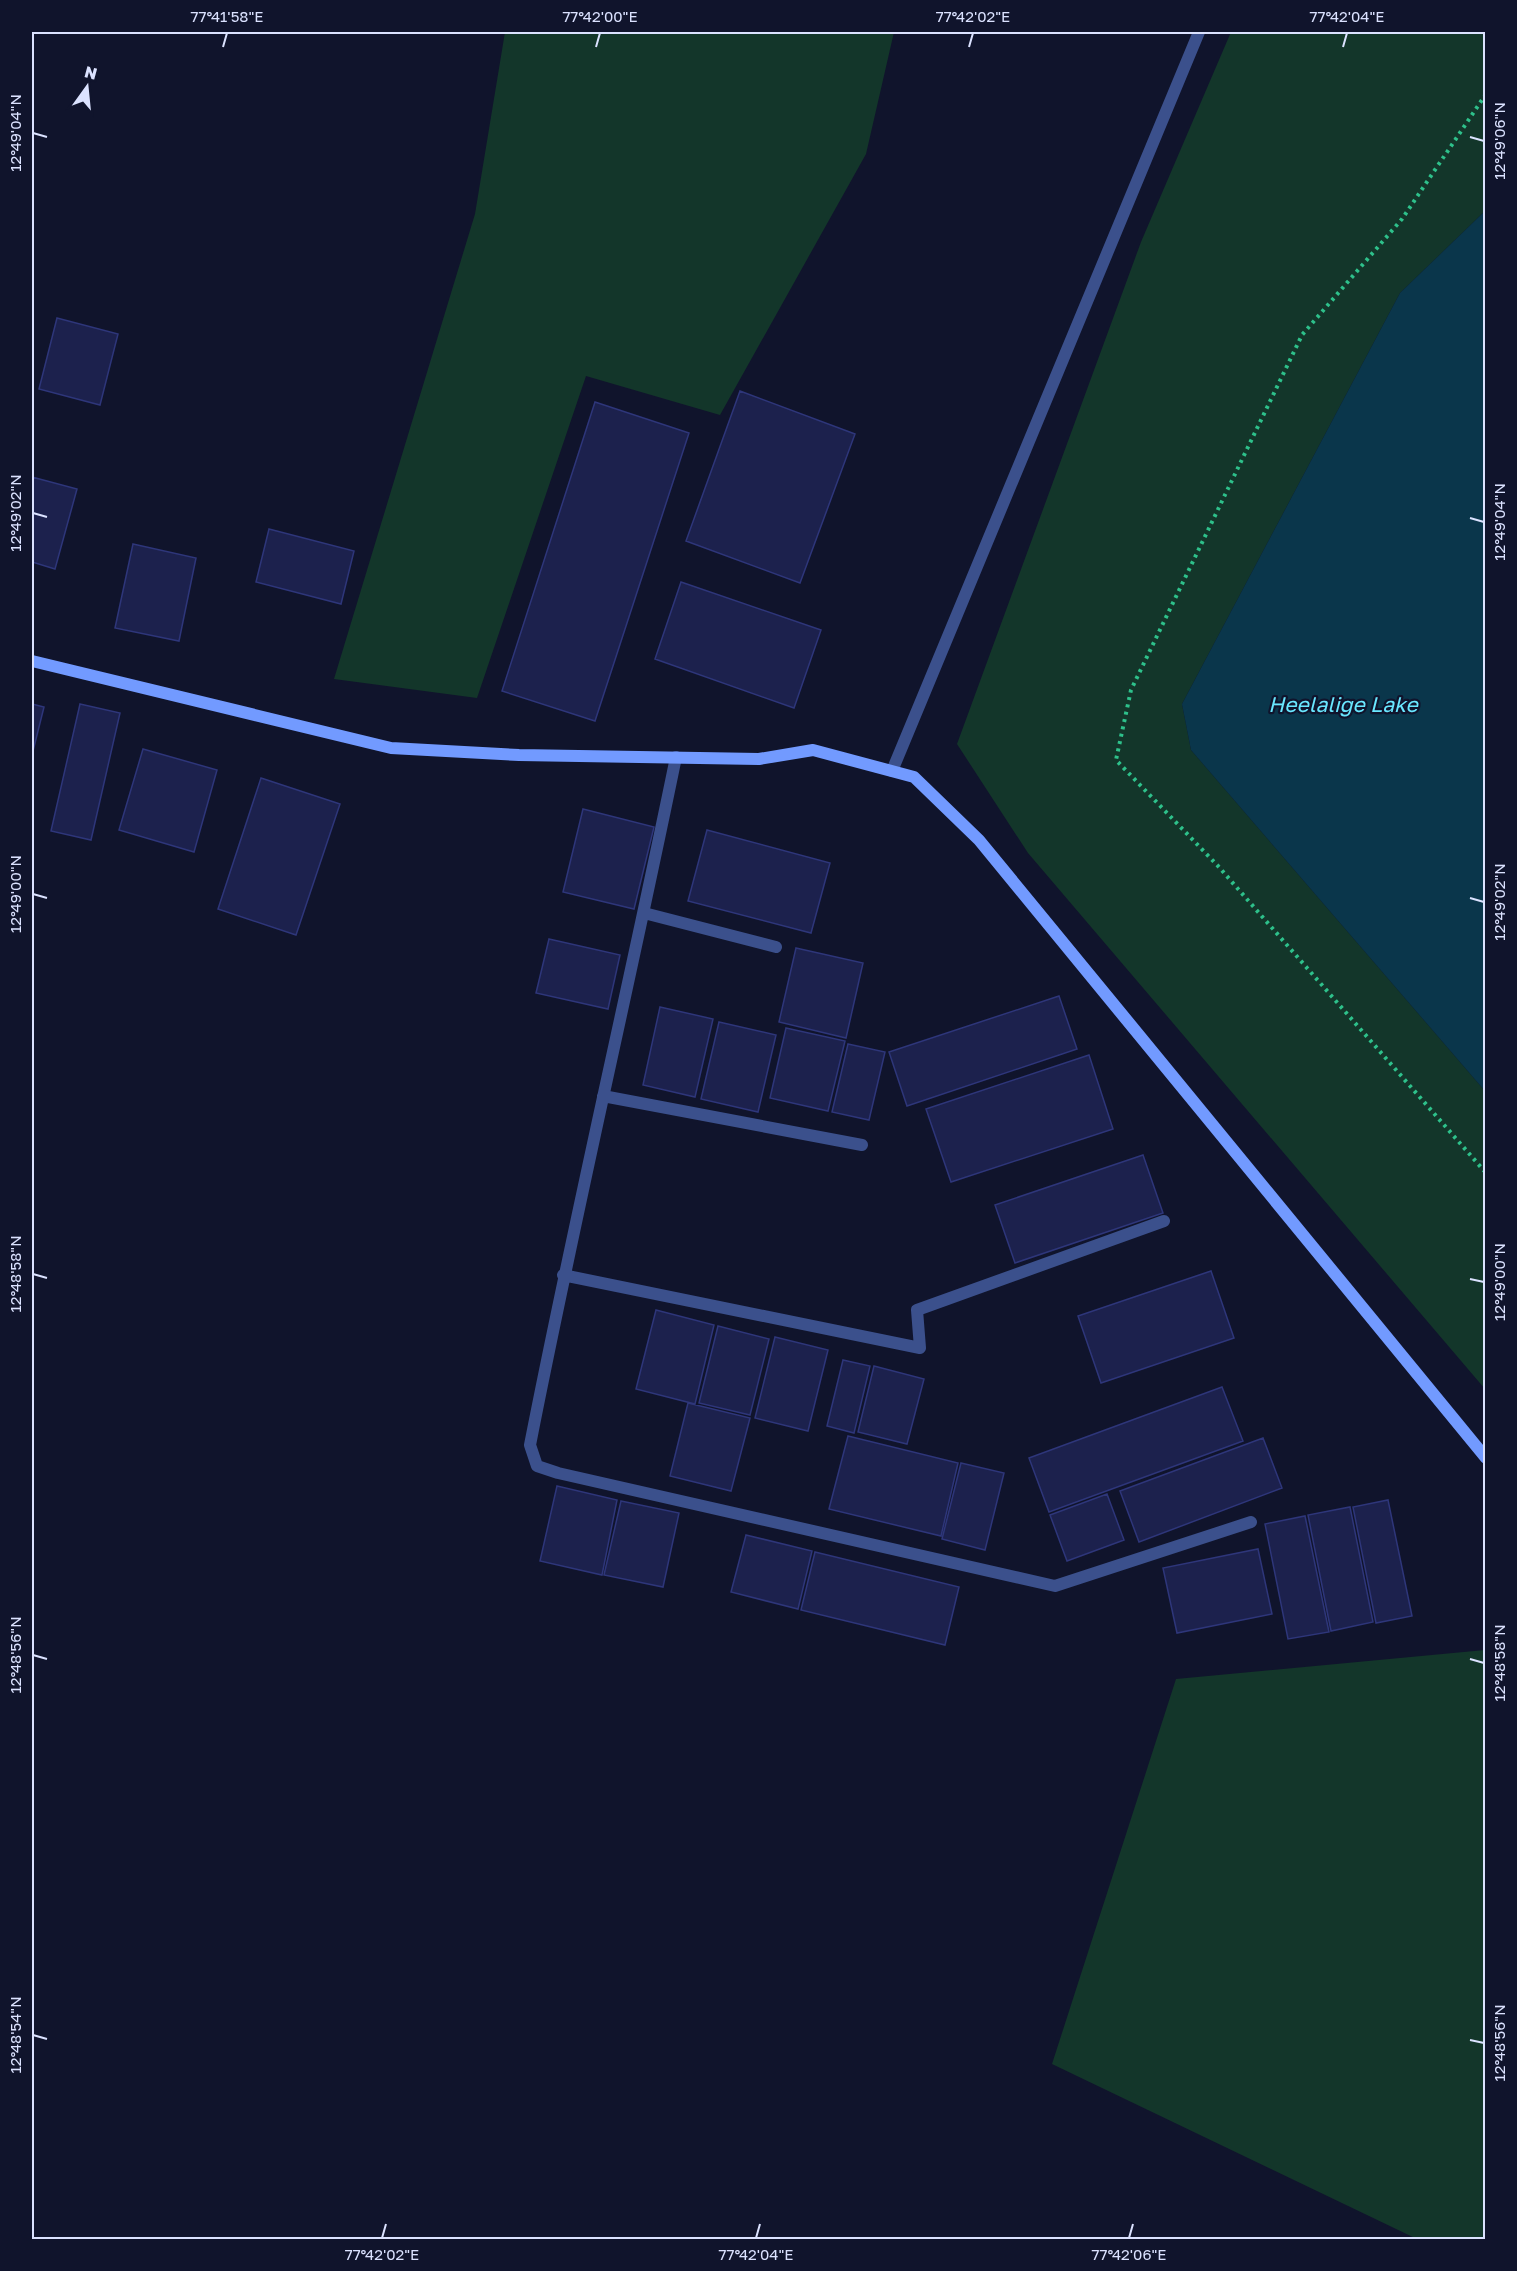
<svg xmlns="http://www.w3.org/2000/svg" width="1517" height="2271" viewBox="0 0 1517 2271" font-family="'Golos Text',sans-serif">
<style>
.green{fill:#13362a}
.water{fill:#0a364b}
.building{fill:#1c214d;stroke:#2e367a;stroke-width:1.5}
.lines{fill:none;stroke-linecap:round;stroke-linejoin:round}
.path{stroke:#2ec18b;stroke-width:4;stroke-dasharray:3 4.5;stroke-linecap:butt}
.street{stroke:#3b508c;stroke-width:12}
.secondary{stroke:#729aff;stroke-width:12}
.ticks{fill:none;stroke:#dbe2ff;stroke-width:2}
.labels{text-anchor:middle;stroke-width:4.5;stroke-linejoin:round;paint-order:stroke}
.water-label{font-size:21px;font-style:italic;fill:#69e7ff;stroke:#10142c}
.neatline{fill:none;stroke:#dbe2ff;stroke-width:2}
.ticks-label{font-size:15px;text-anchor:middle;fill:#dbe2ff}
</style>
<rect width="100%" height="100%" fill="#10142c"/>
<path class="green" d="M505,32H894L866,154L720,415L586,376L477,698L334,679L475,214Z
M1231,32H1485V211L1400,293L1182,704L1191,750L1485,1091V1389L1028,853L957,744L1141,242Z
M1485,1650V2239H1417L1052,2064L1176,1679Z"/>
<path class="water" d="M1485,211V1091L1191,750L1182,704L1400,293Z"/>
<path class="building" d="M57,318L118,334L100,405L39,389Z
M740,391L855,434L800,583L686,541Z
M595,402L689,433L595,721L502,691Z
M32,477L77,489L55,569L32,562Z
M269,529L354,551L341,604L256,582Z
M133,544L196,558L179,641L115,628Z
M681,582L821,630L794,708L655,659Z
M32,704L44,707L32,755Z
M80,704L120,713L91,840L51,831Z
M143,749L217,770L194,852L119,830Z
M261,778L340,804L296,935L218,909Z
M583,809L654,827L634,909L563,892Z
M707,830L830,863L811,933L688,901Z
M549,939L620,955L608,1009L536,993Z
M796,948L863,963L846,1038L779,1022Z
M1059,996L1077,1049L907,1106L889,1052Z
M660,1007L713,1019L695,1097L643,1085Z
M719,1022L776,1035L758,1112L701,1099Z
M786,1028L845,1041L828,1111L770,1098Z
M848,1044L885,1052L869,1120L832,1112Z
M1089,1055L1113,1129L951,1182L926,1109Z
M1143,1155L1163,1213L1015,1263L995,1205Z
M1211,1271L1234,1338L1101,1383L1078,1316Z
M656,1310L714,1325L695,1404L636,1389Z
M718,1326L769,1339L750,1415L699,1403Z
M775,1337L828,1350L808,1431L755,1418Z
M843,1360L870,1366L854,1433L827,1426Z
M874,1366L924,1379L907,1444L858,1432Z
M1222,1387L1243,1441L1049,1512L1029,1458Z
M688,1403L750,1418L731,1491L670,1476Z
M848,1436L958,1463L941,1536L829,1509Z
M1263,1438L1282,1488L1139,1542L1120,1491Z
M961,1463L1004,1473L985,1550L942,1539Z
M557,1486L617,1500L602,1575L540,1561Z
M1107,1494L1124,1540L1067,1561L1050,1515Z
M1388,1500L1412,1616L1376,1623L1353,1507Z
M621,1501L679,1513L663,1587L604,1575Z
M1350,1507L1373,1622L1331,1631L1308,1515Z
M1305,1516L1329,1632L1288,1639L1265,1524Z
M746,1535L812,1551L798,1609L731,1592Z
M1258,1549L1272,1614L1177,1633L1163,1568Z
M815,1552L959,1587L945,1645L801,1610Z"/>
<g class="lines">
<path class="path" d="M1486,94L1402,219L1302,335L1131,690L1116,760L1218,866L1486,1173"/>
<path class="street" d="M676,757C629,987 575,1215 530,1445L537,1466L558,1473L1055,1586L1251,1522
M892,771L1199,32
M644,913L776,947
M603,1096L862,1145
M563,1275L920,1348L917,1310L1164,1221"/>
<path class="secondary" d="M32,661L391,748L519,755L759,759L813,750L914,777L979,840L1486,1458"/>
</g>
<path class="ticks" d="M223,47L227,33M596,47L600,33M969,47L973,33M1343,47L1347,33M33,133L47,137M1470,137L1484,141M33,513L47,517M1470,518L1484,522M33,894L47,898M1470,898L1484,902M33,1274L47,1278M1470,1279L1484,1282M33,1655L47,1659M1470,1659L1484,1663M33,2035L47,2039M1470,2040L1484,2043M382,2238L386,2224M756,2238L760,2224M1129,2238L1133,2224"/>
<g class="labels">
<g class="water-label">
<text x="1343" y="712">Heelalige Lake</text>
</g>
</g>
<rect width="1517" height="2271" fill="none" stroke="#10142c" stroke-width="66"/>
<g transform="translate(87 87) rotate(15)" stroke="#10142c" stroke-width="4.5" paint-order="stroke">
<path d="M0-4.5L10 22L0 15L-10 22Z" fill="#dbe2ff"/>
<text y="-9" font-size="16" font-weight="bold" text-anchor="middle" fill="#dbe2ff">N</text>
</g>
<rect x="33" y="33" width="1451" height="2205" class="neatline"/>
<g class="ticks-label">
<text x="227" y="22">77°41'58"E</text>
<text x="600" y="22">77°42'00"E</text>
<text x="973" y="22">77°42'02"E</text>
<text x="1347" y="22">77°42'04"E</text>
<text transform="translate(16 133) rotate(-90)" y="5">12°49'04"N</text>
<text transform="translate(1500 141) rotate(-90)" y="5">12°49'06"N</text>
<text transform="translate(16 513) rotate(-90)" y="5">12°49'02"N</text>
<text transform="translate(1500 522) rotate(-90)" y="5">12°49'04"N</text>
<text transform="translate(16 894) rotate(-90)" y="5">12°49'00"N</text>
<text transform="translate(1500 902) rotate(-90)" y="5">12°49'02"N</text>
<text transform="translate(16 1274) rotate(-90)" y="5">12°48'58"N</text>
<text transform="translate(1500 1282) rotate(-90)" y="5">12°49'00"N</text>
<text transform="translate(16 1655) rotate(-90)" y="5">12°48'56"N</text>
<text transform="translate(1500 1663) rotate(-90)" y="5">12°48'58"N</text>
<text transform="translate(16 2035) rotate(-90)" y="5">12°48'54"N</text>
<text transform="translate(1500 2043) rotate(-90)" y="5">12°48'56"N</text>
<text x="382" y="2260">77°42'02"E</text>
<text x="756" y="2260">77°42'04"E</text>
<text x="1129" y="2260">77°42'06"E</text>
</g>
</svg>
